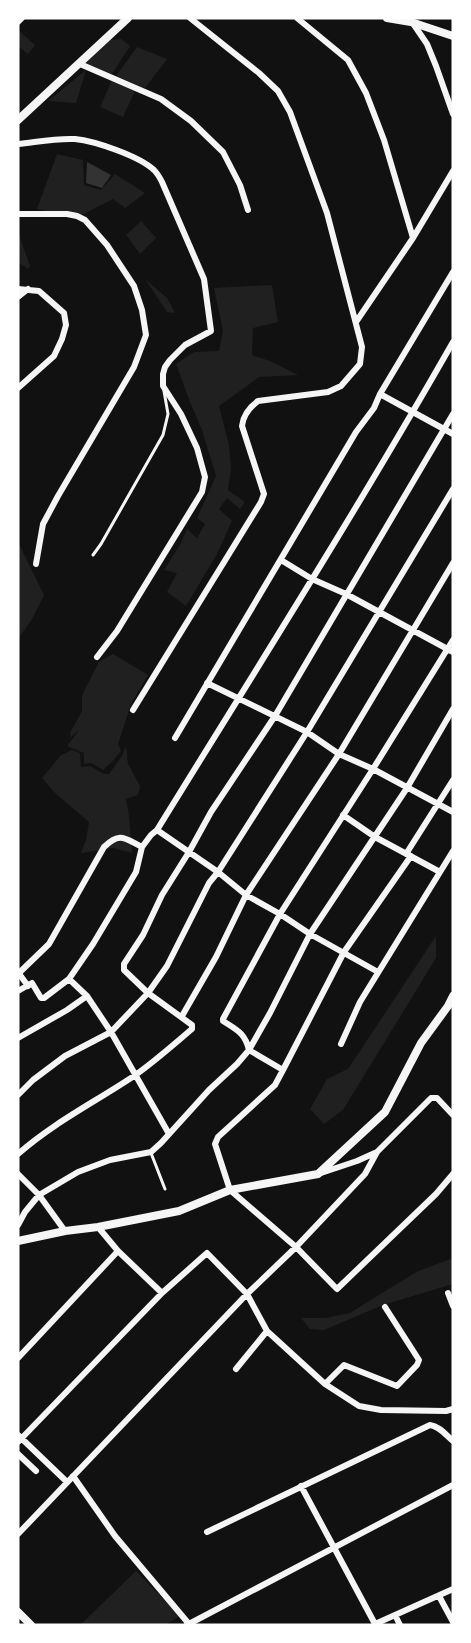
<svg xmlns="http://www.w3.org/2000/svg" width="471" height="1643" viewBox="0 0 471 1643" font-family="Jost,sans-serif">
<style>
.green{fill:#202020}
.water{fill:#333}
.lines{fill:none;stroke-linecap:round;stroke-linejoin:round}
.service{stroke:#f5f5f5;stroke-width:3}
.minor{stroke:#f5f5f5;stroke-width:6}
.tertiary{stroke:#f5f5f5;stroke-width:8}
</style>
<rect width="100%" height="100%" fill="#111"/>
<path class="green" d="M18,30L35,45L28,54L19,47Z
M121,39L130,46L112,74L85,63L108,40Z
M137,47L167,59L145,88L116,76Z
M86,70L76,103L48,101Z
M112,80L135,91L123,117L100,107Z
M57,154L83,160L84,185L101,190L115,174L145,193L125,208L113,199L76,218L37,209Z
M141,221L156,238L140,254L126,235Z
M18,232L30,266L28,269L18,262Z
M145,279L167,298L175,313L167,312Z
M272,285L278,322L253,328L252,355L270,361L298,375L259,377L219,406L229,445L231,468L228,490L245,502L240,509L227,498L219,509L232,521L217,554L186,606L167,592L177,573L164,570L180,545L187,529L197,538L205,524L197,518L216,476L202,430L190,402L176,364L194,352L219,351L223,331L214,288Z
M18,542L44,595L32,619L18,639Z
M113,654L148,675L131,704L118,744L121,751L111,763L103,770L91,763L84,764V753L67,746L79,730L71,737L70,733L82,711V696L86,687L99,662Z
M126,746L128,764L140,786L138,795L126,799L129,816L132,853L113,848L81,853L86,840L89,822L57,795L42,778L61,755L72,750L80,753L81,767L90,766L104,774H109L122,756Z
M436,936V958L343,1110L324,1124L310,1109L327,1079L348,1069Z
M453,1258V1284L383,1305L324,1330L310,1329L301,1318H325L350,1313L416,1272Z
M136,1571L180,1616L165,1625H80Z"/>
<path class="water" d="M87,162L111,175L102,188L86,183Z"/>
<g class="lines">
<path class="service" d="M93,555L101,544L163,435L168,414L164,391
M151,1153L165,1189"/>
<path class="minor" d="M297,18L348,60L366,93L384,140L413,238
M18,22L22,18
M412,22L427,44L436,66L453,114
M80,64L161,99L191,121L223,152L240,185L248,210
M18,144C37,142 56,138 75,139C95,141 139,156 154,170C157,173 160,178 162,182L204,279L211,331L185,345L170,360L165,367L163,374V386L181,414L197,448L205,477L202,492L117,631L97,657
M18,214H67L77,216L85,220L107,245L134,286L142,310L146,335L134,367L58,496L43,524L36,564
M18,289L39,291L64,313L66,325L62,339L54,356L18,388
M18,297L28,289
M356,322L413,238L453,171
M380,394L453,434
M281,560L312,579L346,594L453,652
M453,640L373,769L280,914L223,1019V1021C237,1030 245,1033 249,1050L283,1070L275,1085L218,1137L215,1144L230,1190L296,1247L337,1289L436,1194L453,1174
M207,683L307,732L339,754L373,769L453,812
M133,710L261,502L264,494L242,426C243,416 250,407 258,401L328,392L341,386L360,364L362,347L327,213L290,112L278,91L259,73L190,18
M175,738L356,432L374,408L380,394L453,272
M343,815L375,837L440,872
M157,830L218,872L246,895L280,914L310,934L378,972
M406,854L453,780
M69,979L87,996L111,1032L169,1134
M28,986L20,975V972L49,944L104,847C120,832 124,838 142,847
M18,991L32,983L41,998H44L69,979L93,944L136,872L142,847L151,835L157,830C257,668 359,507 453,342
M182,1016L216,957L246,895L339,754L453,563
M18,1038L67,1010L87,996
M341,1044L360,1002L453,851
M283,1070L344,952L411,856
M18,1095L33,1080L65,1056L111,1032L148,993L167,966L209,883L218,872L307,732L453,489
M18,1154C53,1123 95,1102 134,1076C154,1062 173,1045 192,1029V1025L148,993L124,970V964L143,935L162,895L189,852L211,812L275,716L453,414
M321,1173L357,1161L377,1152L431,1098H437L453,1115
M18,1174L39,1195L65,1231
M18,1225L25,1212L39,1195L78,1172L110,1160L151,1152L161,1143L209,1090L237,1064L249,1050L270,1013L310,934L407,788L453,709
M98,1227L118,1251L162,1293
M448,1293L453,1306
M18,1358L118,1251
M236,1369L267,1331
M325,1384L344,1365L397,1386L417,1365L419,1360L385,1307
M18,1435L67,1482
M18,1442L162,1293L207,1253L247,1294L267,1331L325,1384L359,1406L381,1410L446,1411L453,1409
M18,1454L36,1471
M73,1476L115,1536L189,1624
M301,1486L375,1624L453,1589
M207,1532L430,1425C439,1426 446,1435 453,1441
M18,1534L247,1294L296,1247L365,1174L377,1152
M439,1596L453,1622
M395,1615L400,1625
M187,1625L453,1485"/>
<path class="tertiary" d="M387,18L411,22L453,36
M18,120L128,18
M18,1241L65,1231L98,1227L179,1211L230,1190L318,1174L385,1112L421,1043L448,1006L453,996
M18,1612L31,1625"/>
</g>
<rect width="471" height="1643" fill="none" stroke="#ffffff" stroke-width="39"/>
</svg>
